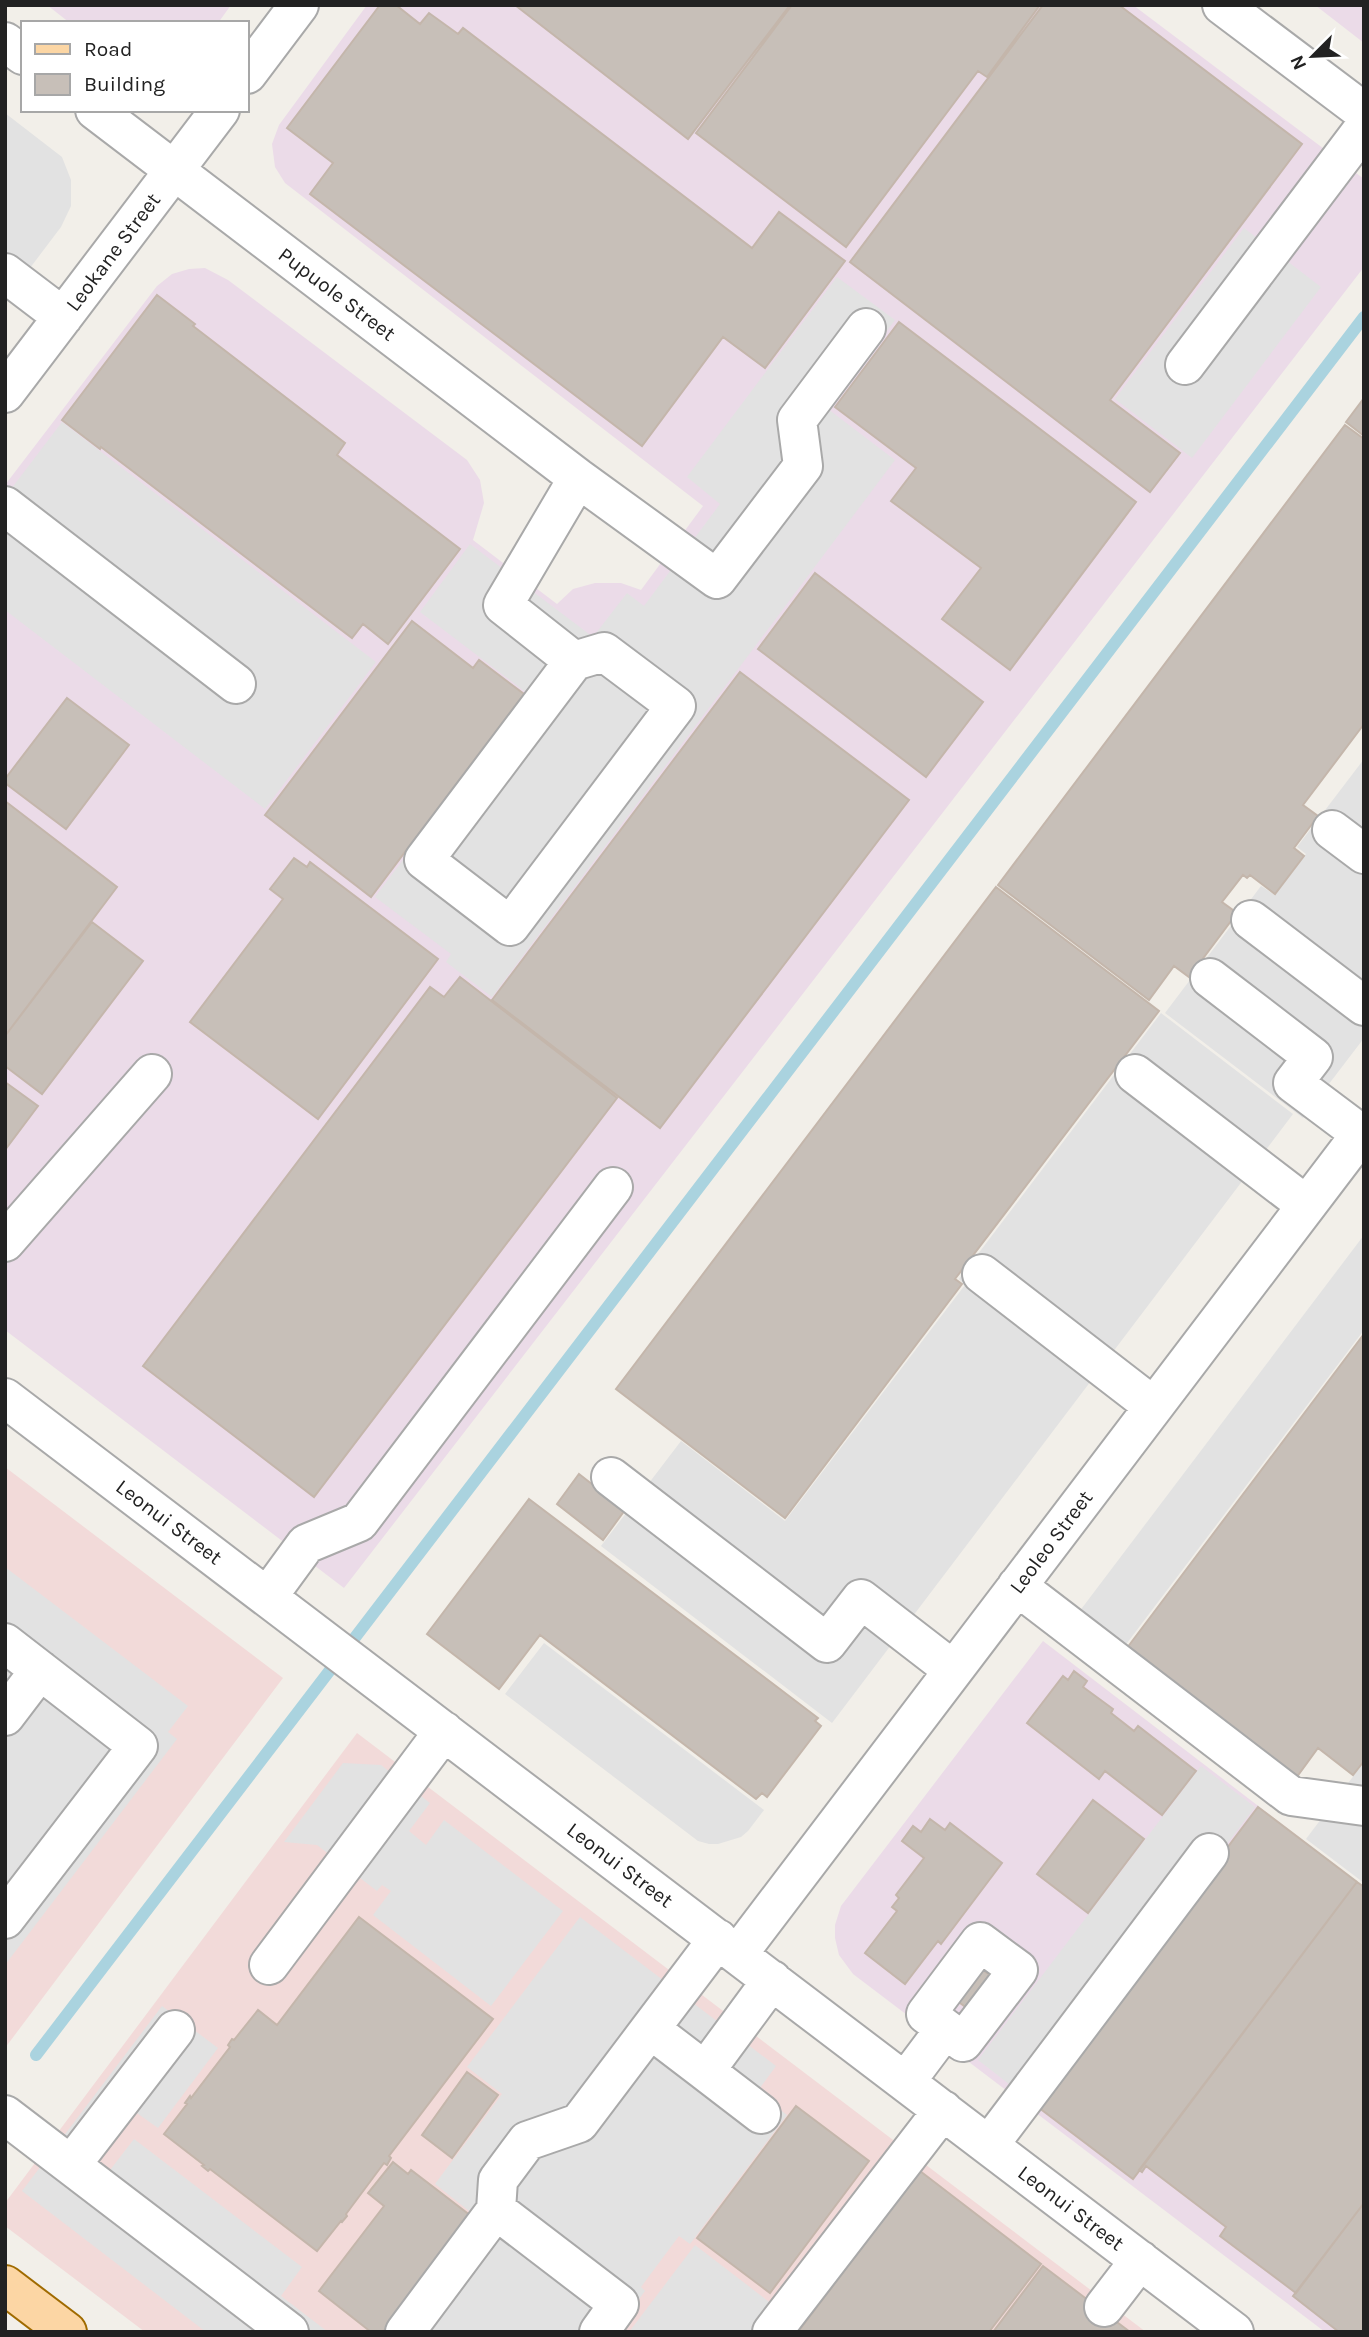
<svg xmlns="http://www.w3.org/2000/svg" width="1369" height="2337" viewBox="0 0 1369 2337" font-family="Karla,sans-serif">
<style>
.commercial{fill:#f2dad9}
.industrial{fill:#ebdbe8}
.parking{fill:#e2e2e2}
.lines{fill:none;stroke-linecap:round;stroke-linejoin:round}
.stream{stroke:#aad3df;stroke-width:12}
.building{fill:#c7bfb8;stroke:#c4b6ab;stroke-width:2}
.minor-casing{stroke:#a9a9a9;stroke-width:42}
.major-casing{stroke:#a06b00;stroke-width:42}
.minor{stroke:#fff;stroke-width:38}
.major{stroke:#fcd6a4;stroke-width:38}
.labels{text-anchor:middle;stroke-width:5;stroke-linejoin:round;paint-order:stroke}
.street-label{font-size:21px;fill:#222;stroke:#fff}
</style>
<rect width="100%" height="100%" fill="#f2efe9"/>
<path class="commercial" d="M5,1467L283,1678L5,2048Z
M357,1733L1146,2332H145L5,2226V2203Z"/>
<path class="industrial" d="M47,5H231L218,23H70Z
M367,5H1133L1364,179V267L344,1588L5,1330V485L157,286L172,274L189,269L205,268L228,280L467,460L480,480L484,503L473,540L557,604L573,589L595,583H621L641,590L703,506L285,183L275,167L272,144L279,125Z
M1315,5H1364V43Z
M1043,1641L1364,1887V2332H1325L853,1974L839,1955L835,1938V1925L841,1906Z"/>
<path class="parking" d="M5,113L62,157L71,180V206L61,227L5,301Z
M1244,228L1321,287L1192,458L1115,399Z
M837,277L895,320L828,409L895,460L492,997L446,962L451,954L375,897L528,694L420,612L470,544L593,637L627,593L644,606L720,504L687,477Z
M62,422L376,662L265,809L5,610V497Z
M1364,759V1038L1303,1118L1165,1013L1261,886L1275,895L1306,854L1297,847Z
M1161,1013L1293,1114L832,1723L601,1546L681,1441L785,1521L965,1285L959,1279Z
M1364,1235V1330L1124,1647L1079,1612Z
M5,1567L188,1706L168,1732L177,1739L5,1965Z
M544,1643L764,1810L748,1831L741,1837L718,1844H709L698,1841L505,1694Z
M1364,1762V1883L1306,1839Z
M343,1763L381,1765L430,1803L409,1831L426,1845L444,1820L563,1911L491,2006L373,1915L391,1891L382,1885L377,1891L317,1845L284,1842Z
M1201,1766L1255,1807L1032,2102L978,2060Z
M580,1917L776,2066L757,2092L787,2115L690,2244L679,2236L641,2287L645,2291L615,2332H387L474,2215L435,2184L502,2094L467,2067Z
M162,2006L218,2048L158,2128L134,2111L97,2161L110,2170L134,2139L302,2267L281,2296L328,2332H206L22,2191Z
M695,2245L798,2324L792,2332H629Z"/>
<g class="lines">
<path class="stream" d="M36,2055L1364,317"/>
</g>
<path class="building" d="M380,5H396L420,24L429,13L458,34L463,28L752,248L779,212L845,261L765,368L723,337L642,446L310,194L333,163L287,128Z
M515,5H790L688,139Z
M792,5H1040L987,77L978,71L846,247L696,133Z
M1043,5H1119L1302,144L1110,400L1180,453L1150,492L850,262Z
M157,295L195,324L193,326L345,443L337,455L460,549L388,644L363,624L352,638L101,447L100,449L62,420Z
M899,322L1136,502L1010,670L942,619L981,568L891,501L916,468L835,407Z
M1364,398V436L1346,422Z
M1345,425L1364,439V724L1303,805L1318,816L1294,848L1304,856L1275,894L1250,875L1247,878L1243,875L1222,902L1237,913L1189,977L1174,966L1149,1000L998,885Z
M815,573L983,702L926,777L758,649Z
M412,621L473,668L479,660L524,694L371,897L265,815Z
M740,672L909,800L660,1128L492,1000Z
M67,698L129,745L66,829L5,783V779Z
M5,801L117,887L5,1036Z
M294,858L307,867L310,862L438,959L318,1119L190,1022L283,899L270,889Z
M996,887L1159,1011L955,1279L962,1284L785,1518L616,1389Z
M92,922L143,961L42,1094L5,1066V1036Z
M460,977L617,1098L314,1497L143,1366L430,987L444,997Z
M5,1082L38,1106L5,1150Z
M1364,1334V1761L1353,1775L1318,1748L1296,1778L1127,1648Z
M579,1474L625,1510L603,1540L557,1504Z
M529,1499L818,1718L815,1721L821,1726L767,1797L762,1793L756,1799L540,1635L499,1689L427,1634Z
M1074,1671L1087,1681L1083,1687L1113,1709L1111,1713L1134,1731L1138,1726L1196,1771L1162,1815L1105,1771L1099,1779L1027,1723L1063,1676L1068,1680Z
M1093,1800L1144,1839L1088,1913L1037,1874Z
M1258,1807L1357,1882L1133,2179L1034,2104Z
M930,1819L945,1830L950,1823L1002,1863L941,1944L938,1941L905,1984L865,1953L897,1911L892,1907L899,1898L896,1895L924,1858L902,1841L913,1826L921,1832Z
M1357,1882L1364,1887V2203L1296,2293L1220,2236L1226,2227L1146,2166L1142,2172L1139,2170Z
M359,1917L493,2019L389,2156L391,2158L387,2165L384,2163L346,2214L347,2216L342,2222L341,2221L317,2251L210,2169L208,2171L202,2166L204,2165L164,2134L187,2104L185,2103L190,2096L191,2098L230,2047L228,2045L232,2039L234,2040L258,2010L277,2025Z
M976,1965L995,1979L971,2011L952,1997Z
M467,2072L498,2095L452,2158L422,2135Z
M796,2106L869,2161L770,2293L697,2238Z
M393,2162L408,2174L411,2170L471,2216L383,2332H371L319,2291L384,2206L368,2193Z
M920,2171L1041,2264L989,2332H798Z
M1364,2203V2332H1339L1293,2296Z
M1043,2266L1130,2332H993Z"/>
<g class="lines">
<defs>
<path id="minor" d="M1222,5L1364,112
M5,42L23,55
M247,74L299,5
M95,110L578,478L717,579L803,466L797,420L866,328
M5,273L63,317
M1185,365L1364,128
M5,393L220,110
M5,506L236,684
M574,661L604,652L676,706L510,926L424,860L574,661L503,605L578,478
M1332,830L1364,854
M1251,920L1364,1006
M1210,978L1313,1057L1293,1083L1361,1134
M1135,1074L1306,1205
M5,1242L152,1074
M982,1274L1153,1406
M5,1398L1234,2332
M611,1477L827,1643L861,1599L953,1670
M1017,1586L1291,1796L1364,1806
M268,1596L306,1544L359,1522L613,1187
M5,1643L138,1746L5,1919
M5,1716L40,1670
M980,1942L1018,1970L963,2042L926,2014Z
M738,1954L1364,1130
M269,1965L444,1731
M650,2029L718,1939
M705,2071L761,2114
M906,2081L945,2029
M5,2115L289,2332
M989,2145L1209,1853
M71,2165L175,2030
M496,2210L498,2180L527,2141L579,2123L650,2029L705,2071L772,1980
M1104,2307L1140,2260
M405,2332L496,2210L619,2304L599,2332
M772,2332L943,2110"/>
<path id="major" d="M5,2285L67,2332"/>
</defs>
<use href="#minor" class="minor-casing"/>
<use href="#major" class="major-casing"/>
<use href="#minor" class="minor"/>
<use href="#major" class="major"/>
</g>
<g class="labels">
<g class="street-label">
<text transform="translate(113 252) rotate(-53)" y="7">Leokane Street</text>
<text transform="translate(337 294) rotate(37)" y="7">Pupuole Street</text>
<text transform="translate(169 1522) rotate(37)" y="7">Leonui Street</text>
<text transform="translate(1051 1542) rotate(-53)" y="7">Leoleo Street</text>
<text transform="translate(620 1865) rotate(37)" y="7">Leonui Street</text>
<text transform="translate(1071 2208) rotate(37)" y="7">Leonui Street</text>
</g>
</g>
<rect width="1369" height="2337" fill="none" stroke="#222222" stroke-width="14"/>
<rect x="21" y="21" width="228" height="91" fill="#ffffff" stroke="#a7a7a7" stroke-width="2"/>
<rect x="35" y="44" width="35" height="10" fill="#fcd6a4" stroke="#a7a7a7" stroke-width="2"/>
<text x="84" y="56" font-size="21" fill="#222222">Road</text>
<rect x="35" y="74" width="35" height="21" fill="#c7bfb8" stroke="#a7a7a7" stroke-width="2"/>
<text x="84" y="91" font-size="21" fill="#222222">Building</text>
<g transform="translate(1313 56) rotate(246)" stroke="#ffffff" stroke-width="5" paint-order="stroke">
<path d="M0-5L12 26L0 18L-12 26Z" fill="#222222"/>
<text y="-10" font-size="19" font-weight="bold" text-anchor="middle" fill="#222222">N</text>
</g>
</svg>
